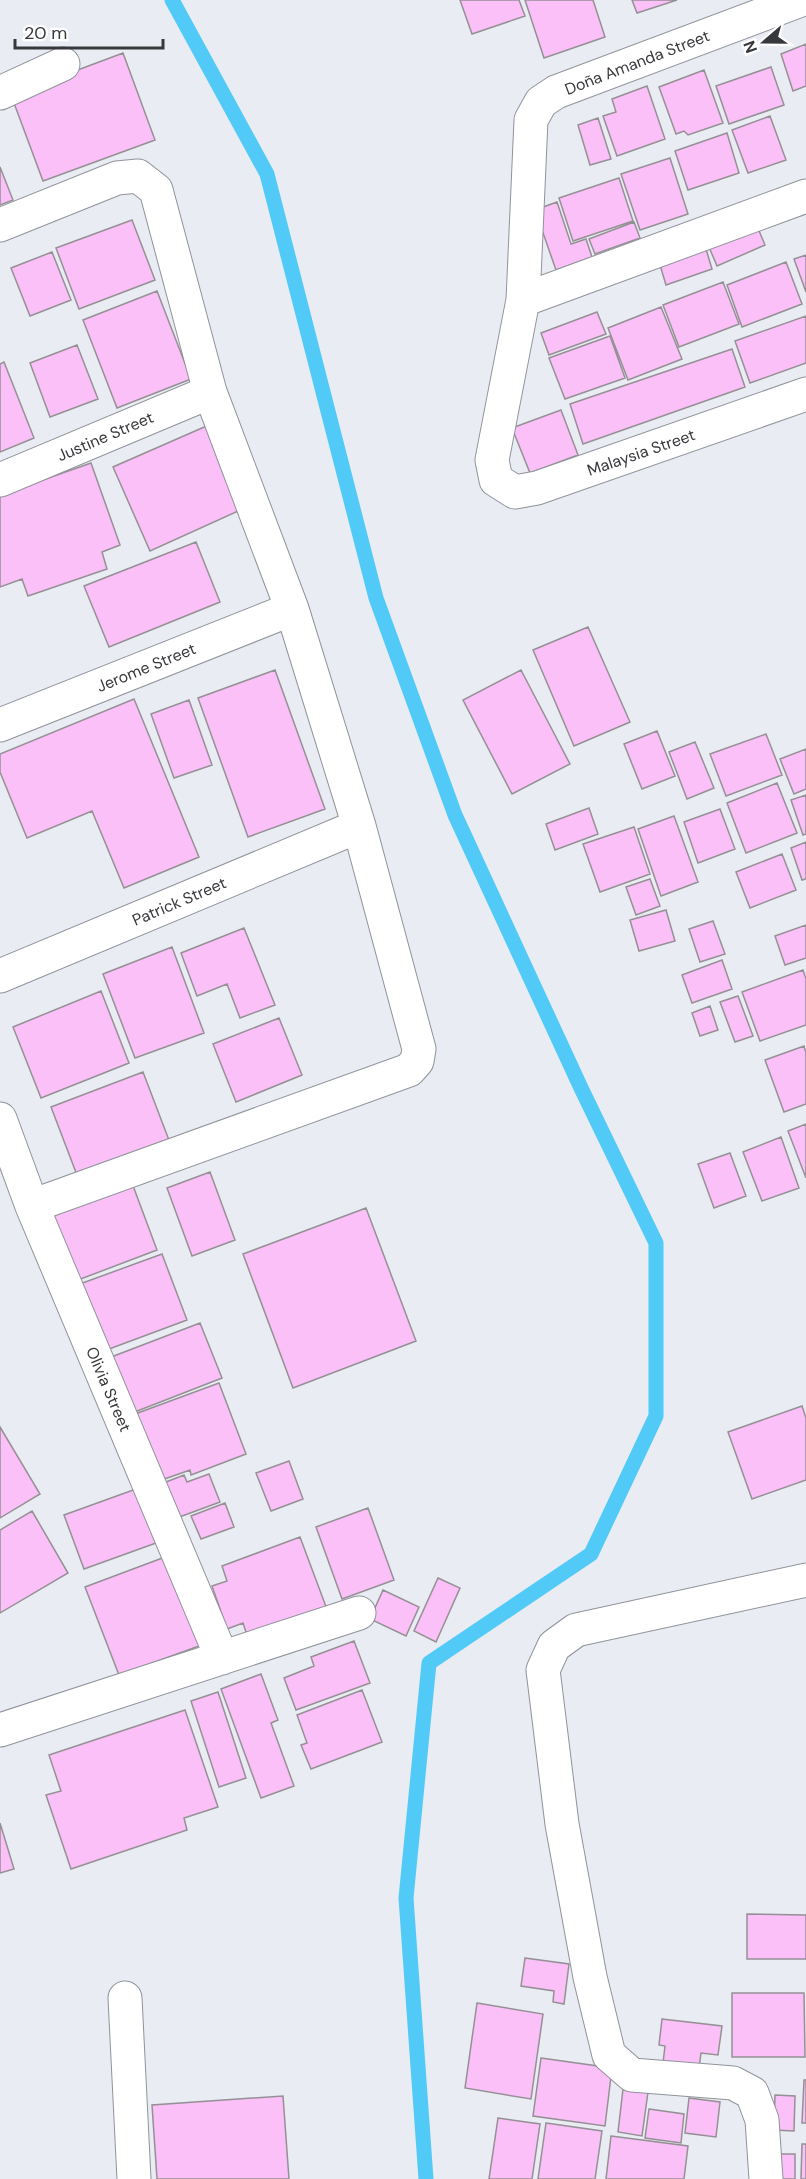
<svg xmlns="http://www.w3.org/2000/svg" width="806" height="2179" viewBox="0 0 806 2179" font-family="'DM Sans',sans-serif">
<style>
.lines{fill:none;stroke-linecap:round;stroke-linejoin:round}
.stream{stroke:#51caf7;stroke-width:15}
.building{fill:#fbc0f8;stroke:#959095;stroke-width:1.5}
.minor-casing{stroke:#90939a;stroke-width:35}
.minor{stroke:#fff;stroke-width:33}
.labels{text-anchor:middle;stroke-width:5;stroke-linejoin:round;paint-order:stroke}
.street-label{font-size:16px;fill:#37383b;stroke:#fff}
</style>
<rect width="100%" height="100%" fill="#e9ecf3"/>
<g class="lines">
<path class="stream" d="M172,0L267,174L376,598L455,815L581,1088L656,1243V1416L591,1554L429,1663L406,1898L426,2179"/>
</g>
<path class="building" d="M460,0H519L525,16L472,34Z
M525,0H593L605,37L544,58Z
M632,0H677L637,13Z
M806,44V86L793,91L781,54Z
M123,53L155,140L43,181L11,95Z
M771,67L784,105L729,124L716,86Z
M704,70L723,123L688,135L684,131L676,134L659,87Z
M647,86L665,139L617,156L603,116L616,112L612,99Z
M770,116L786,160L748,173L732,130Z
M598,118L611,159L590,165L578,125Z
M727,133L739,173L688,190L675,151Z
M670,158L688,214L640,230L621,174Z
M0,167L13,200L0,205Z
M619,178L633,221L573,241L559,198Z
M557,202L571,244L586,239L592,257L556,270L535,210Z
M132,220L155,280L79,309L56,248Z
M634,222L640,238L595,254L589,239Z
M757,226L765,245L717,266L709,247Z
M706,249L712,269L666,285L660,265Z
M52,252L71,300L30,316L11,268Z
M806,255V292L794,259Z
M786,262L802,304L742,327L727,285Z
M723,282L739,324L679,347L663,305Z
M157,291L191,379L117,408L83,320Z
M661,307L682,359L628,380L608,328Z
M597,312L606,334L549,355L541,333Z
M806,316V363L750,383L735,341Z
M610,336L625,378L565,399L549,358Z
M77,345L98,399L50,417L30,363Z
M732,349L745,387L583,444L570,404Z
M4,362L34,438L0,452V364Z
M561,410L578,455L530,473L512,428Z
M211,424L247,507L150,551L113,467Z
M91,463L120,545L102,552L107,569L28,596L22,579L0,587V495Z
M196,542L220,602L109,647L84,586Z
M588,627L630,722L574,746L533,650Z
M275,670L325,809L248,837L198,698Z
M521,670L570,764L512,794L463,700Z
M134,699L199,857L124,888L92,811L27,838L0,772V754Z
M189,700L212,765L174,778L151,714Z
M657,731L675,776L642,789L624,744Z
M766,734L782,775L726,796L710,754Z
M695,742L714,788L687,799L669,752Z
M806,749V789L794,794L780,759Z
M777,783L797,833L746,853L727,803Z
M806,795V834L803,835L791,800Z
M589,808L598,834L555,850L546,824Z
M720,809L735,849L698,863L684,822Z
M674,816L698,882L661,896L638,829Z
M634,827L650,874L600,892L583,844Z
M806,842V879L802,880L791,848Z
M782,854L796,890L750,908L736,872Z
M650,879L660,906L636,915L626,887Z
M666,910L675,941L639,951L630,920Z
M713,921L725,954L700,962L689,929Z
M806,925V958L785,965L775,936Z
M244,928L275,1005L240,1018L227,984L197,996L181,953Z
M172,947L204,1033L135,1058L103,974Z
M722,960L732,989L692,1003L682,975Z
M803,970L806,979V1025L760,1041L742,992Z
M101,991L129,1063L41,1098L13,1027Z
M738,996L753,1036L735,1042L720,1002Z
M710,1006L718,1030L700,1036L692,1013Z
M279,1018L302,1075L236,1102L213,1044Z
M804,1046L806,1053V1104L784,1112L765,1060Z
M143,1072L172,1148L80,1183L51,1107Z
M806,1124V1178L788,1131Z
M781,1137L799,1188L762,1201L743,1152Z
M730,1153L746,1196L714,1208L698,1164Z
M210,1172L235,1240L192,1256L167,1188Z
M132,1183L157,1250L78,1280L53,1213Z
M366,1208L416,1341L293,1388L243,1254Z
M162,1254L187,1320L101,1352L77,1285Z
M200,1323L222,1378L127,1415L106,1359Z
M219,1383L246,1454L191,1475L190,1470L153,1483L127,1417Z
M802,1406L806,1418V1480L752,1499L728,1432Z
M0,1427L40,1494L0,1518Z
M289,1461L303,1499L271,1511L256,1473Z
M209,1474L220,1502L174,1519L161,1484L184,1475L187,1482Z
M136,1489L156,1543L84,1569L64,1515Z
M225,1503L234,1527L201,1539L191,1516Z
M368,1508L394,1580L342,1599L316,1527Z
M32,1511L68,1573L0,1613V1530Z
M300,1537L328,1612L249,1641L243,1623L227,1629L212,1586L227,1581L222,1566Z
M165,1557L199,1646L119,1675L85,1587Z
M438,1578L460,1588L436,1642L414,1631Z
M383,1590L419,1607L406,1636L370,1619Z
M354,1641L370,1683L296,1710L284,1678L314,1666L311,1657Z
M261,1674L278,1720L271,1723L294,1786L261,1798L221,1689Z
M362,1690L382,1742L311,1769L301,1745L307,1743L297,1715Z
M218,1692L246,1778L219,1787L191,1701Z
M185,1710L218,1807L184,1818L187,1830L71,1869L46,1795L61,1791L49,1755Z
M0,1823L14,1869L0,1873Z
M747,1914L806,1915V1959H747Z
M525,1958L569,1964L564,2004L553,2002L554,1991L521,1986Z
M732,1993H804L805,2057H732Z
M477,2003L543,2014L531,2099L465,2088Z
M662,2019L722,2026L718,2055L701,2053L699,2068L663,2063L665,2046L659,2045Z
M541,2058L612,2068L605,2126L533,2116Z
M804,2080H806V2123H802Z
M623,2089L648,2092L642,2136L618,2132Z
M775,2095L795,2096L794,2131L774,2130Z
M283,2096L289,2179H157L152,2105Z
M689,2098L720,2102L716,2137L685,2133Z
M649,2109L684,2114L681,2143L645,2138Z
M498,2118L540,2124L532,2179H489Z
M546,2123L602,2131L595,2179H538Z
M611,2136L688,2146L684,2179H606Z
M802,2144H806V2179H801Z
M779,2154H795V2179H778Z"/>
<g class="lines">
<defs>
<path id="minor" d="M801,0L556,92L541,102L531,120L523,300L492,460L496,480L515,492L537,488L806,394
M0,93L63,64
M0,225L117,178L138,176L156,190L210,392L292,609L359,826L419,1049L417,1061L409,1070L32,1206
M523,300L806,196
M0,480L210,392
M0,725L292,609
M0,976L359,826
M0,1119L32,1206L222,1658
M0,1730L359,1613
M125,1998L134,2179
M766,2179L762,2120L752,2093L733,2083L632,2075L609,2055L590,1977L562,1824L543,1670L554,1646L576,1630L806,1580"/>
</defs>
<use href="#minor" class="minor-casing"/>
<use href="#minor" class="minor"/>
</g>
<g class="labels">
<g class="street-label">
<text transform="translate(637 62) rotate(-21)" y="6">Doña Amanda Street</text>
<text transform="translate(105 436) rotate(-23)" y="6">Justine Street</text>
<text transform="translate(641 452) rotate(-19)" y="6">Malaysia Street</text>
<text transform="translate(146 667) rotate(-22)" y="6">Jerome Street</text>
<text transform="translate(179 901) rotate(-23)" y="6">Patrick Street</text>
<text transform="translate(109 1389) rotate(67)" y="6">Olivia Street</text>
</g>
</g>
<g transform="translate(764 42) rotate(250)" stroke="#ffffff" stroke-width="4.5" paint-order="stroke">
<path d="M0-4.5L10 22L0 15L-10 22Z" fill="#37383b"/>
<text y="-9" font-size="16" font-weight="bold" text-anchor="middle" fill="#37383b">N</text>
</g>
<path d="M15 39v9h148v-9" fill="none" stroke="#37383b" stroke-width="3"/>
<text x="24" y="39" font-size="18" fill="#37383b" stroke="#ffffff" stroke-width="4.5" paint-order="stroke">20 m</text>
</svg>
